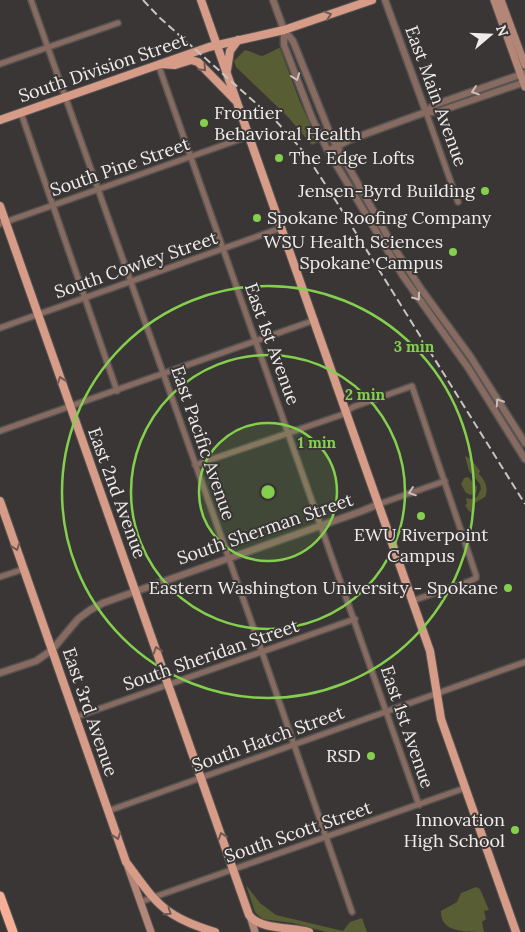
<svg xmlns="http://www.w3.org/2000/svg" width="525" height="932" viewBox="0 0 525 932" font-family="Lora,serif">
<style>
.green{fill:#585d33}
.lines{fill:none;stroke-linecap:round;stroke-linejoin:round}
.minor-casing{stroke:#565352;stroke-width:8}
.tertiary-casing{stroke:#565352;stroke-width:9}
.secondary-casing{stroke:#565352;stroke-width:9}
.primary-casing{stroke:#565352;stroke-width:10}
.motorway-casing{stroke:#565352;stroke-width:11}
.minor{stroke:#876a60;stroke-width:5}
.tertiary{stroke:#876a60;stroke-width:6}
.secondary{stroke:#b48677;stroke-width:7}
.primary{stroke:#d79c88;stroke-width:8}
.motorway{stroke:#f6af97;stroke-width:9}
.rail{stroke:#c7c5c4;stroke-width:2;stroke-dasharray:8 4;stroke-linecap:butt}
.oneway{stroke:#705a52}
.oneway2{stroke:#cbbfbb}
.ring{fill:none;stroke:#84d04e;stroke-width:2.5}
.poi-dot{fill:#84d04e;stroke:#393635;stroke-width:2}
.labels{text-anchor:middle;stroke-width:4;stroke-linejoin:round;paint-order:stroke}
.street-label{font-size:18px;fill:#efedec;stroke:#393635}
.poi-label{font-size:18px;fill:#efedec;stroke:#393635;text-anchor:end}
.centre{fill:#84d04e;stroke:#393635;stroke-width:2.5}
.ring-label{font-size:15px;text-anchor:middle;font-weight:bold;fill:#84d04e;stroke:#393635;stroke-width:4;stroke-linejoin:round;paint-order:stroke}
</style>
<rect width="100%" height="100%" fill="#393635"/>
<path class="green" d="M280,48L300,102L318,142L312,145L287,116L236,67L234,61L245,50C251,51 257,55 261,56C263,57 275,49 280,48Z
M465,456L471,459L480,471L479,474C485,480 489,488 485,497L473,504V514L468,510L465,505L467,504L466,498L471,499L477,497L481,489L480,484L469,471Z
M468,477L477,487L476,493L471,495L466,493L461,484L464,478Z
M246,885L260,903L276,915L343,931L350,922L362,918L367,932H326L293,923L262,919L255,912Z
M476,887L480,889L489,910L484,911L486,919L482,922L484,932C464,932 440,932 441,911L457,902L461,893Z"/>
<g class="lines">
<defs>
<path id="minor" d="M31,0L262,652L352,912
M0,64L118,23
M158,64L419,805
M426,112L458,202
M21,113L117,391
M0,224L249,136
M0,328L281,228
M0,431L315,320
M195,465L341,415L353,407L412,386L476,575V578L470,581L412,601
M379,504L445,481
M0,577L24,569
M76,717L355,619
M108,811L525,662
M140,902L465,788"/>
<path id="tertiary" d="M273,0L284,30V45L312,118L328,151L403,276L469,369L525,459
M385,0L426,112
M284,30L293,41L331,136L393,246L421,289L470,356L525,443
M426,112L434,105L525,73
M328,151L349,140L426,112H437L525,82
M0,673L36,661L52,650L78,619L90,610L103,603L362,511L379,504"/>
<path id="secondary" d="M494,0L525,87
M501,0L525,65
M128,867L151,932
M250,916L255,932"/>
<path id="primary" d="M201,0L430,651L441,719L516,932
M160,64L175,65L191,60L198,62L236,101
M227,70L230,51L238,40
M0,120L209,47L284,30L372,0
M0,206L249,915C260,930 292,927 309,932
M0,501L126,862C156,903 164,917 215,932"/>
<path id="motorway" d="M0,896L13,932"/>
</defs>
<use href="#minor" class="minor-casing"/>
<use href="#tertiary" class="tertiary-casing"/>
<use href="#secondary" class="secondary-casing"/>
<use href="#primary" class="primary-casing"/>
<use href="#motorway" class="motorway-casing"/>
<use href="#minor" class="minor"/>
<use href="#tertiary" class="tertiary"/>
<use href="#secondary" class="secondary"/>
<use href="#primary" class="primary"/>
<use href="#motorway" class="motorway"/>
<path class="rail" d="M143,0L160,18L276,121L304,152L331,193L525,504"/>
</g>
<defs><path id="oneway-chevron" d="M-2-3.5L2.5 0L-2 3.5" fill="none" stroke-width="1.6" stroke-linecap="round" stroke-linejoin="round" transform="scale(1.25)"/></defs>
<g class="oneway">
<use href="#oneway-chevron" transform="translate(328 15) rotate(-19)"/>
<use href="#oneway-chevron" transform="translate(203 68) rotate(46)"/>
<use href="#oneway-chevron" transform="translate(61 380) rotate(-109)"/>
<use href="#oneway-chevron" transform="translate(16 547) rotate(71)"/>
<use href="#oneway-chevron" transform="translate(157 650) rotate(-109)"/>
<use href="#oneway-chevron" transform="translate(117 836) rotate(71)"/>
<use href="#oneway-chevron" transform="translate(222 836) rotate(-109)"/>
<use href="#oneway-chevron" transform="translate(168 912) rotate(35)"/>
</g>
<g class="oneway2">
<use href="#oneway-chevron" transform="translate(296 77) rotate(70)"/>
<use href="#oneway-chevron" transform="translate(475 91) rotate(161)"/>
<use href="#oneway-chevron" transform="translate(417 297) rotate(54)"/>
<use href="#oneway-chevron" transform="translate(499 402) rotate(-123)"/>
<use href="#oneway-chevron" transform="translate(412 492) rotate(161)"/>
</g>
<circle cx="268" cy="492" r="69" fill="#84d04e" fill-opacity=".12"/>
<g class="ring">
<circle cx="268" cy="492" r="69"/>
<circle cx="268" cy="492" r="137"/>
<circle cx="268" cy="492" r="206"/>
</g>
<g class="poi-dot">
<circle cx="204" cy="123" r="5"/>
<circle cx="279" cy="158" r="5"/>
<circle cx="485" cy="191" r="5"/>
<circle cx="257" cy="218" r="5"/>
<circle cx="453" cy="252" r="5"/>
<circle cx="421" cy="516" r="5"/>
<circle cx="508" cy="588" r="5"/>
<circle cx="371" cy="756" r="5"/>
<circle cx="515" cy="830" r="5"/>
</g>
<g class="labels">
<g class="street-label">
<text transform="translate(103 68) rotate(-19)" y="6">South Division Street</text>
<text transform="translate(436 96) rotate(70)" y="6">East Main Avenue</text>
<text transform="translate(120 167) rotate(-19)" y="6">South Pine Street</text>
<text transform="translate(136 265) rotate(-19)" y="6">South Cowley Street</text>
<text transform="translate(272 344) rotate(70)" y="6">East 1st Avenue</text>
<text transform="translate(203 443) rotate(71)" y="6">East Pacific Avenue</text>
<text transform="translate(117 493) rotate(70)" y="6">East 2nd Avenue</text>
<text transform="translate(265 529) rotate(-19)" y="6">South Sherman Street</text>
<text transform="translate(211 655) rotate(-19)" y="6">South Sheridan Street</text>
<text transform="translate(90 712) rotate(71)" y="6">East 3rd Avenue</text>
<text transform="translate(407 727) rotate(71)" y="6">East 1st Avenue</text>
<text transform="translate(268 739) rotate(-20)" y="6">South Hatch Street</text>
<text transform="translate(298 832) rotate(-19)" y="6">South Scott Street</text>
</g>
<g class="poi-label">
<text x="214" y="119" text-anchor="start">Frontier<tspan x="214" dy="21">Behavioral Health</tspan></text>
<text x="289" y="164" text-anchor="start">The Edge Lofts</text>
<text x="475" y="197">Jensen-Byrd Building</text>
<text x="267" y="224" text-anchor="start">Spokane Roofing Company</text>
<text x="443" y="248">WSU Health Sciences<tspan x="443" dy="21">Spokane Campus</tspan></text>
<text x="421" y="541" text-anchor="middle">EWU Riverpoint<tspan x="421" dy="21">Campus</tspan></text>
<text x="498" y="594">Eastern Washington University - Spokane</text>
<text x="361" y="762">RSD</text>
<text x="505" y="826">Innovation<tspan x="505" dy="21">High School</tspan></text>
</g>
</g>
<circle cx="268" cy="492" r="8" class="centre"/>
<g class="ring-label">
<text x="414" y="352">3 min</text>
<text x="365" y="400">2 min</text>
<text x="317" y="448">1 min</text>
</g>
<g transform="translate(490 35) rotate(71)" stroke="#393635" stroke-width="4" paint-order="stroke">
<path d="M0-4L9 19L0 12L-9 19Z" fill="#efedec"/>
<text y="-8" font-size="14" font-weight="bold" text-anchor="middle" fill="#efedec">N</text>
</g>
</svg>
